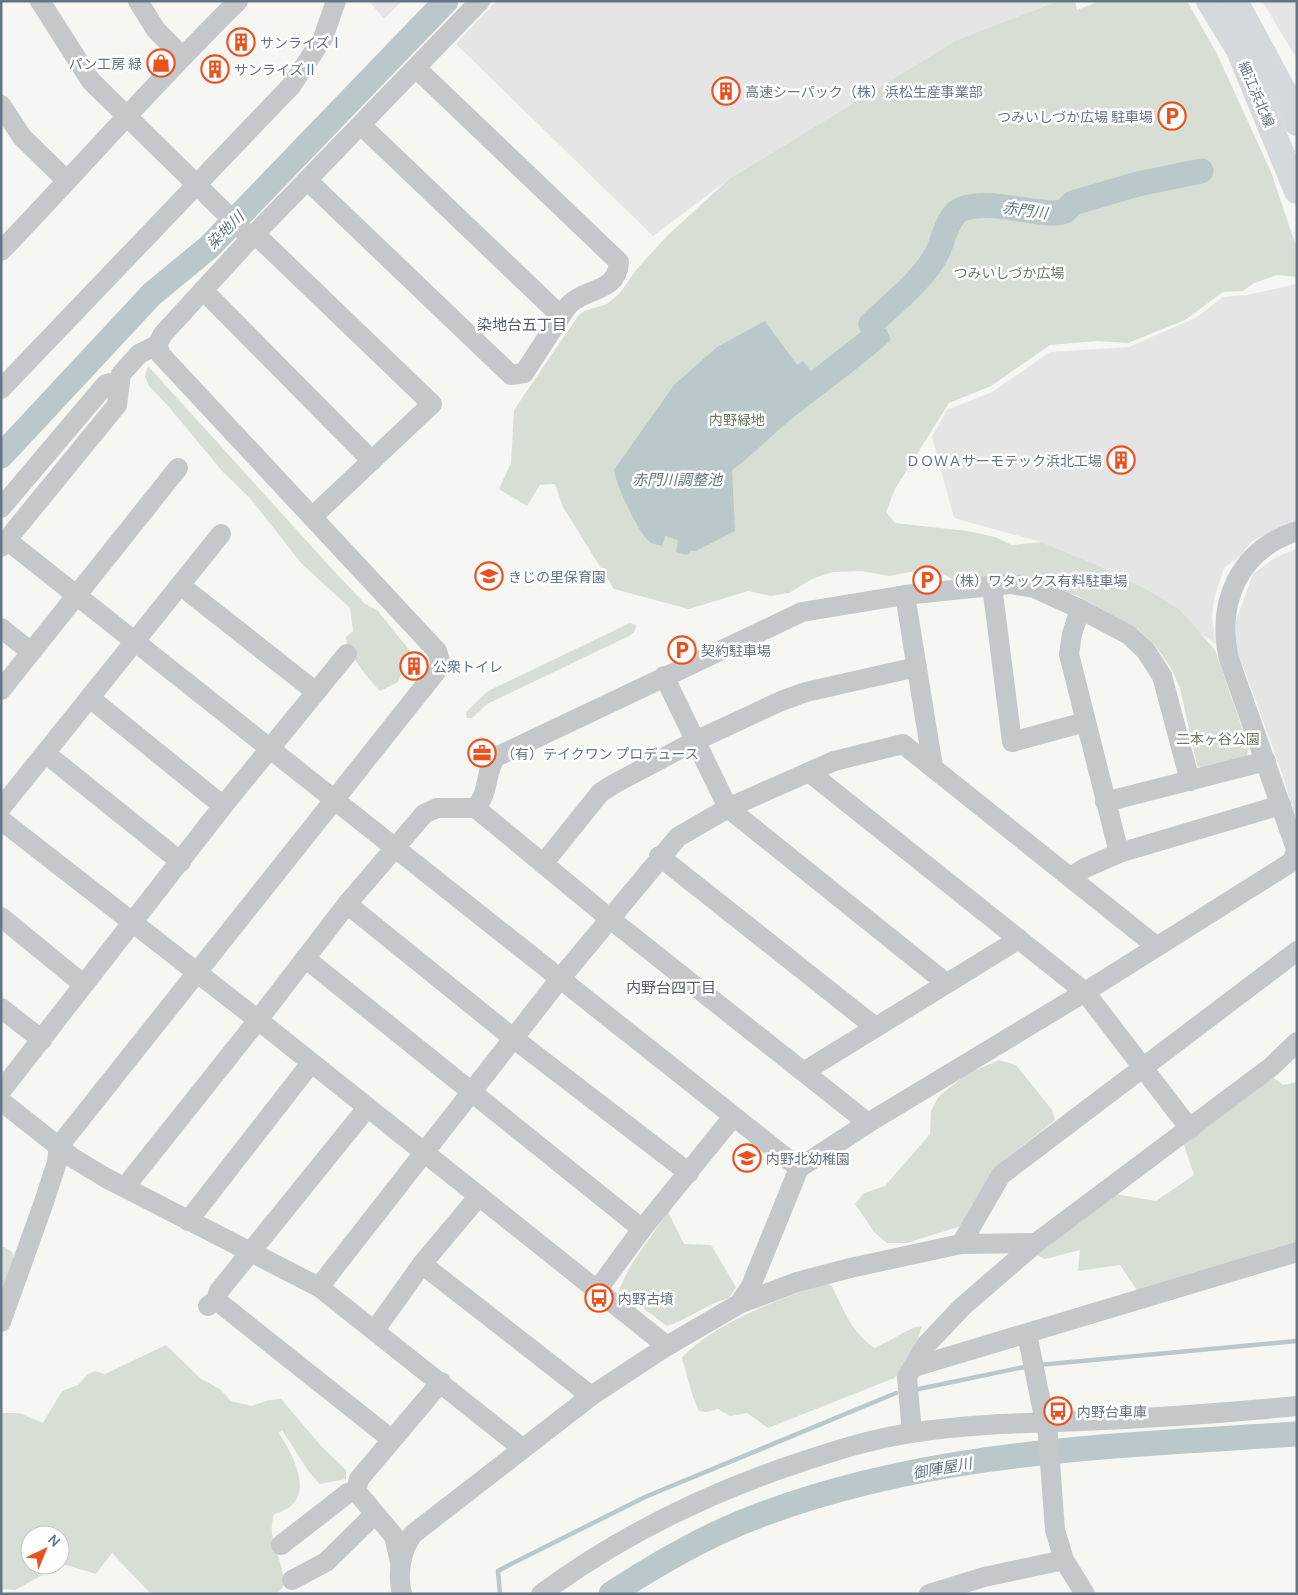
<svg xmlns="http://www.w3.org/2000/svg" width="1298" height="1595" font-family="Manrope,'Noto Sans JP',sans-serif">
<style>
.built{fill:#e4e5e4}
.green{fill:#d7ded4;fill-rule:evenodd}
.water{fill:#bac7cb}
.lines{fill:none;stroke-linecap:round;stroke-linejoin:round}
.stream{stroke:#bac7cb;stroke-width:4.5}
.river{stroke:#bac7cb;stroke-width:25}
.minor{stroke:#c4c8cb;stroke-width:20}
.major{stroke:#d4d9dd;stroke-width:26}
.labels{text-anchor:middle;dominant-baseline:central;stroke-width:5;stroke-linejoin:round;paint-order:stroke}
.poi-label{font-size:14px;fill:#647685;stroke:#fff;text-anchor:start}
.street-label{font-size:14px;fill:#647685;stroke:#fff}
.park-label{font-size:14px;fill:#687c63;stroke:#fff}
.water-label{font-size:15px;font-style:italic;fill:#5f7882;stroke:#fff}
.neighbourhood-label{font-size:15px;fill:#525f6a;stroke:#fff}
</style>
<rect width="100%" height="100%" fill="#f6f6f3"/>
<g class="built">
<polygon points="369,1 402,1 384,19"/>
<polygon points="496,1 1058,1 957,40 729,179 653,236 456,44"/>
<polygon points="1262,1 1297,1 1297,60 1292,51"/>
<polygon points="1297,284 1297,520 1252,541 1241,555 1224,568 1214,599 1212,618 1216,644 1194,629 1179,609 1148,590 1104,568 1041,542 954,518 932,437 947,410 992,392 1050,352 1129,347 1197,317 1223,297 1247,295"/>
<polygon points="1297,549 1297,824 1282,773 1245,671 1235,649 1236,621 1253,574 1276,557"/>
</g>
<g class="green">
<polygon points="1058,1 1075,1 1077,10 1100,1 1187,1 1217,54 1271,172 1297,249 1297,277 1277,275 1254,283 1243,291 1223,292 1185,320 1128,343 1097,341 1050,345 991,386 949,403 895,489 886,512 895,523 967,531 995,537 1012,545 1041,542 1104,568 1148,590 1179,609 1215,650 1249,748 1246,759 1200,768 1197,765 1180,688 1171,668 1157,648 1138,629 1078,596 1057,589 954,580 931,568 889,576 862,571 833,572 812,579 789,593 771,596 748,591 689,609 614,589 563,507 555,484 540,485 527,506 499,489 511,463 514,410 578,316 584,311 607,304 620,293 636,270 667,236 729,179 957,40"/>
<path d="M148 366 333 570 365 604 377 610 410 651 398 682 380 691C370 681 345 651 346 637L353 631 350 608 301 563 250 498 223 472 169 407 149 386 145 376Z"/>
<polygon points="630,623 636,625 635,631 629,636 487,704 472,718 467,718 466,712 488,691"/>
<polygon points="999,1060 1016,1065 1052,1110 1055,1120 998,1165 971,1206 961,1226 907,1243 887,1243 875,1233 855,1204 864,1193 885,1186 930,1134 931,1111 939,1096 967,1074"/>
<polygon points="1269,1074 1283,1085 1297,1082 1297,1247 1137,1290 1120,1265 1078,1271 1080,1250 1045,1259 1033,1253 1115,1194 1156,1201 1194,1175 1183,1142"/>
<path d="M668 1212 684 1244 711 1245 736 1287 729 1298C706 1304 689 1319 667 1326L619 1290C631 1260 651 1238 668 1212Z"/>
<polygon points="4,1247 12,1252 14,1261 1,1303 1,1248"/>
<path d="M822 1284 831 1285C845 1311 849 1329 874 1348 888 1343 911 1326 922 1326L908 1367 894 1378 768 1428 747 1413 730 1416 718 1409 706 1412 699 1411 693 1397 682 1358C711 1325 781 1298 822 1284Z"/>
<path d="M166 1345 200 1378 221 1390 231 1401 252 1406 269 1400 281 1399 322 1447 346 1470V1479L320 1484 309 1472 282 1430 279 1433C295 1458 319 1503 274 1514 265 1543 286 1559 283 1587L277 1594H151L112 1553 96 1574 63 1564 15 1590 1 1589V1413H19L43 1423 62 1391 78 1385 88 1374 95 1371 105 1374ZM30 1535H60V1565H30Z"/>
</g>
<path class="water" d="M765 321 797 365 803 361 811 371 871 324 886 329 891 340C860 368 826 391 794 417 772 434 755 454 732 470L735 531 696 551H690L687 555 676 552 678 540 665 536 662 546C660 545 654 544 651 543 639 535 616 485 614 470L674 385 717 347Z"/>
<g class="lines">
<g class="stream">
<polyline points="1039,1365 1297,1341"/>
<polyline points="914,1390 1029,1366"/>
<polyline points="500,1594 498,1571 513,1563 645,1497 896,1393"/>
</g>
<g class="river">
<path d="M871 324C894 302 921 282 936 255 944 241 947 215 962 209 994 197 1046 220 1065 211 1068 209 1070 205 1073 203L1138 184 1201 171"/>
<polyline points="1,456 152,294 209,247 446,1"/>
<path d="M611 1594C652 1567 695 1542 740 1523 916 1451 1110 1446 1297 1434"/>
</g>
<g class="minor">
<polyline points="40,1 91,81 251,238"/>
<polyline points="138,1 156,30 182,56"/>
<path d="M416 68 619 262C617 293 588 287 571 303 567 306 564 312 561 316"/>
<polyline points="1,105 22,137 67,181"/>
<polyline points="308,181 511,375 524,373 561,316 362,126"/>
<polyline points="255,234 432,404 312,517"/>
<path d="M1 251C81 168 156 81 238 1"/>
<polyline points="203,290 372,461"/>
<polyline points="1,389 291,86 323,38 336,1"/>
<polyline points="1,508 106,384 120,381"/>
<polyline points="8,541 799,1168"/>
<polyline points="1,547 117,405 121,374 139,354 157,345"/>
<polyline points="180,585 316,692"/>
<polyline points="992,586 1012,742 1085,722"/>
<polyline points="905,595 933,767"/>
<polyline points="1080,609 1072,634 1069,654 1119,853"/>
<polyline points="1,628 31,652"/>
<polyline points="664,676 728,808 946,983"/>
<polyline points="1,690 178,468"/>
<polyline points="90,698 223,806"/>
<polyline points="45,753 181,862"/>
<polyline points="809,772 1085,992 1190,1129"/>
<polyline points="1105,802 1266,761"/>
<polyline points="1,808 221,534"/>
<path d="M474 808C490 796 484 772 496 757L802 612 905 595 1010 584 1034 588 1080 609 1129 635 1146 651 1162 676 1190 781"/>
<path d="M1 820 258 1020 667 1346 591 1396 413 1534C401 1550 397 1574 402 1594"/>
<polyline points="659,856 875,1027"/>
<polyline points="543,864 600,793 614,784 695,741 781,701 806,692 917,667"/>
<polyline points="1071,877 1085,868 1119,853 1281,805"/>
<polyline points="347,904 513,1038 689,1173"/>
<polyline points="1,917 83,984"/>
<polyline points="305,958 642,1229"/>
<polyline points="1,1008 42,1040"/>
<polyline points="805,1071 1019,939"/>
<polyline points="1,1091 223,806 347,654"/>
<polyline points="1,1101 73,1158 106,1178 319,1287 522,1448"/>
<polyline points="125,1187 258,1020 347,904 424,814 437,808 474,808 478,810 609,918 868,1123"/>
<polyline points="188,1221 311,1063"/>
<polyline points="961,1244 1001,1175 1297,951"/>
<polyline points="422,1264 591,1396"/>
<polyline points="319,1287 559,980 678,837 728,808 834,761 903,744 1156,946"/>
<polyline points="598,1289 642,1229 733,1117"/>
<polyline points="216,1300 391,1439"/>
<path d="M739 1304 751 1286 799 1168 868 1123 1085 992 1293 861 1296 849 1229 659C1216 602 1239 550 1297 531"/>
<polyline points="208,1306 216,1300 219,1291 367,1108"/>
<polyline points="1,1322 44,1202 57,1162 59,1146 439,668 440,662 437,651 161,355 157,345 163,334 251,238 480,1"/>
<polyline points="375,1330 422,1264 479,1196"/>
<polyline points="1027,1334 1045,1422"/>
<polyline points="667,1346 739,1304 797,1282 850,1268 961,1244 1036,1243"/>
<polyline points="914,1367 1297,1252"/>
<polyline points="1047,1422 1055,1530 1064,1560 1085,1594"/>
<polyline points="912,1433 907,1377 926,1345 962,1307 1036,1243 1271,1067 1297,1042"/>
<polyline points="281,1545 348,1493 356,1491"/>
<polyline points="400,1562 394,1536 356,1491 359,1479 441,1382"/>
<polyline points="292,1580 326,1562 375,1514"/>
<path d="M541 1594C618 1537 701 1496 792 1465 831 1452 870 1439 911 1433 967 1424 1026 1423 1082 1421 1154 1418 1225 1413 1297 1406"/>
<polyline points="929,1594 984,1577 1064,1560"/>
</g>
<g class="major">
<polyline points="1209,1 1239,50 1297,191"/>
<polyline points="1235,1 1284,92 1297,123"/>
</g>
</g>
<defs>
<g id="building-ring" transform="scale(1.4375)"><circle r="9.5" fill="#fff" stroke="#eb511e" stroke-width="1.5"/><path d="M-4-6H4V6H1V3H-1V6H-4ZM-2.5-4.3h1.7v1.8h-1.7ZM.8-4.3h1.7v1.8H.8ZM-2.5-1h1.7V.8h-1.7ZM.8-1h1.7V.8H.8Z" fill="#eb511e"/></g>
<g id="shop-ring" transform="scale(1.4375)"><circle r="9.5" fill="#fff" stroke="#eb511e" stroke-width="1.5"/><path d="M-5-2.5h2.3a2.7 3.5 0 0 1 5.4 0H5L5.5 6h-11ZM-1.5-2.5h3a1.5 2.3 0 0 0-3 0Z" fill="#eb511e"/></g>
<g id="parking-ring" transform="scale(1.4375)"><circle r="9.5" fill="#fff" stroke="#eb511e" stroke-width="1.5"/><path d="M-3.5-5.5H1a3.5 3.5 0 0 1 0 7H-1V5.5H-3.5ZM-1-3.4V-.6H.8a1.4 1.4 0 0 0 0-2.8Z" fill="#eb511e"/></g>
<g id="school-ring" transform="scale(1.4375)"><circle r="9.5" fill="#fff" stroke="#eb511e" stroke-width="1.5"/><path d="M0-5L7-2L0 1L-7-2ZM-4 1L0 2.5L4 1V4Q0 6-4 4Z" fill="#eb511e"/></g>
<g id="office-ring" transform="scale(1.4375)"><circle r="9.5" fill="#fff" stroke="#eb511e" stroke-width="1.5"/><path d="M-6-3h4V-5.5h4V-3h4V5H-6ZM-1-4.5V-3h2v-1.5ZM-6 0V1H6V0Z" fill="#eb511e"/></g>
<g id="bus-ring" transform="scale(1.4375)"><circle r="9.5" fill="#fff" stroke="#eb511e" stroke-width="1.5"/><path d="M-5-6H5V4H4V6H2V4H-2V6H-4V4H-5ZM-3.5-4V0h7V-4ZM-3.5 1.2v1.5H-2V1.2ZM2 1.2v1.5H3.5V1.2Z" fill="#eb511e"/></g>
</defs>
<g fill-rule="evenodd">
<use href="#building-ring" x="241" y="42"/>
<use href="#shop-ring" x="161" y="63"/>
<use href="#building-ring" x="215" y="69"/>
<use href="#building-ring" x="726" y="91"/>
<use href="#parking-ring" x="1172" y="116"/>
<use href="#building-ring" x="1121" y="460"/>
<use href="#school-ring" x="489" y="576"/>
<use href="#parking-ring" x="927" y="580"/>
<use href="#parking-ring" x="682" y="650"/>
<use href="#building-ring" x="414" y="666"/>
<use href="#office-ring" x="482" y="753"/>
<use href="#school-ring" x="747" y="1158"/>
<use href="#bus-ring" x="599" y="1298"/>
<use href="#bus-ring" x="1058" y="1411"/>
</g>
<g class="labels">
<g class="poi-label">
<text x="260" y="42">サンライズⅠ</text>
<text x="142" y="63" text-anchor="end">パン工房 緑</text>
<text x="234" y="69">サンライズⅡ</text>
<text x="745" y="91">高速シーパック（株）浜松生産事業部</text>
<text x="1153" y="116" text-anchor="end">つみいしづか広場 駐車場</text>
<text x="1102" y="460" text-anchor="end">ＤＯＷＡサーモテック浜北工場</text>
<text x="508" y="576">きじの里保育園</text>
<text x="946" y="580">（株）ワタックス有料駐車場</text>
<text x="701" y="650">契約駐車場</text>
<text x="433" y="666">公衆トイレ</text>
<text x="501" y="753">（有）テイクワン プロデュース</text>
<text x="766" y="1158">内野北幼稚園</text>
<text x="618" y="1298">内野古墳</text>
<text x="1077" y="1411">内野台車庫</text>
</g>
<g class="street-label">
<text transform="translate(1257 94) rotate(67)">細江浜北線</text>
</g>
<g class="park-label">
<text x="1009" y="272">つみいしづか広場</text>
<text x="737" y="419">内野緑地</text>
<text x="1218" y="738">二本ヶ谷公園</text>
</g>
<g class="water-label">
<text transform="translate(1025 210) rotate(8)">赤門川</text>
<text transform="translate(225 230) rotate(-45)">染地川</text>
<text x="677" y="479">赤門川調整池</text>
<text transform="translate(942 1468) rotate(-10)">御陣屋川</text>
</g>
<g class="neighbourhood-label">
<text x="522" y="324">染地台五丁目</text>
<text x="671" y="987">内野台四丁目</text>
</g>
</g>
<rect width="1298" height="1595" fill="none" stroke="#647685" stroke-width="5"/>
<g transform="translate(45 1550) rotate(44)"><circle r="24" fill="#ffffff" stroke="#c1c8ce"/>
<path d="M0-4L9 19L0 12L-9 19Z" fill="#eb511e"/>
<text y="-8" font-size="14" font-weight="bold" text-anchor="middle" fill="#647685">N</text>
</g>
</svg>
